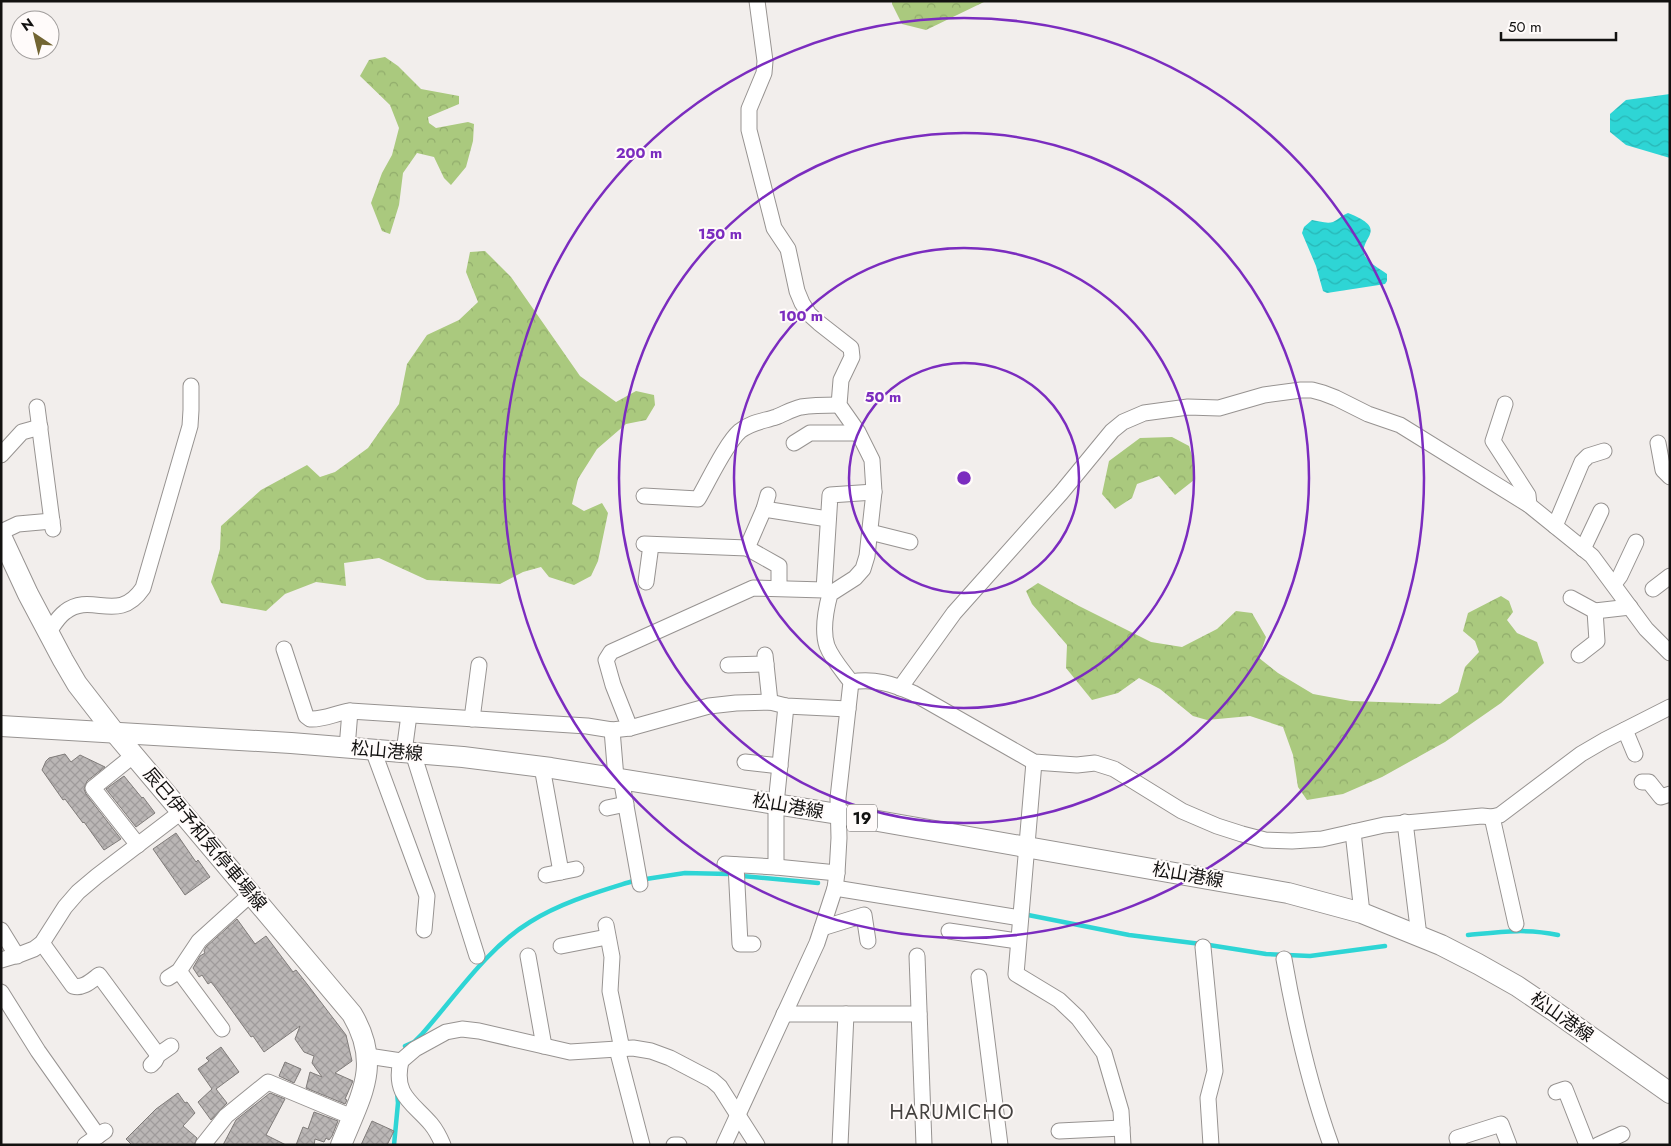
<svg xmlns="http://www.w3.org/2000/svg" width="1671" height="1146" font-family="Jost,'Noto Sans JP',sans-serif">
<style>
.forest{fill:url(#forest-crowns)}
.water{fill:url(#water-waves)}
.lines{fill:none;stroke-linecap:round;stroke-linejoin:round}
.stream{stroke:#2ed5d5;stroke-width:4.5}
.building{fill:url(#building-cross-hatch);stroke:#7f7b79}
.minor-casing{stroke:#979391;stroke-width:17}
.major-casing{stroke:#979391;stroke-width:22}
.minor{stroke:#fff;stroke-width:15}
.major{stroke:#fff;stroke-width:20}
.ring{fill:none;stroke:#7b2cbf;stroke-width:2.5}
.labels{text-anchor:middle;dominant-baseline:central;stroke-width:4;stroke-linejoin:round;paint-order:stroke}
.shield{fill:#fffbfa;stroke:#595756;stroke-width:1}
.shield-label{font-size:16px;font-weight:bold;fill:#121110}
.street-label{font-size:18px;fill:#121110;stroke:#fffbfa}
.quarter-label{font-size:20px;letter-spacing:1px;fill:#44413f;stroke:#fffbfa}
.centre{fill:#7b2cbf;stroke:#fffbfa;stroke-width:2.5}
.ring-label{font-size:15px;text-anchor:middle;font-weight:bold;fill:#7b2cbf;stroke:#fffbfa;stroke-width:4;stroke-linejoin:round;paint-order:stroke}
</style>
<defs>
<pattern id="forest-crowns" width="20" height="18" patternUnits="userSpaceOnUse" patternTransform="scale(1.25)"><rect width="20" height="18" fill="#aac97e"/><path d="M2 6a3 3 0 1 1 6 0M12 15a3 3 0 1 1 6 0" fill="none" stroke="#91ac6c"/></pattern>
<pattern id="water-waves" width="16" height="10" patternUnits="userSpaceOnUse" patternTransform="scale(1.25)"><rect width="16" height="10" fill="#2ed5d5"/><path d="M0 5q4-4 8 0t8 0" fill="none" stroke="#28b6b6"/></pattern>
<pattern id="building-cross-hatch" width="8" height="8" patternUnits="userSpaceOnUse" patternTransform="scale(1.25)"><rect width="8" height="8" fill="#bab6b5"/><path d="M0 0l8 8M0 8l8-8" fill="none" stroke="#9f9b9b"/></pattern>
</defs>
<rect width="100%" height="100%" fill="#f2eeec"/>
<g class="forest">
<polygon points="892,1 986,1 926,30 902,24 892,4"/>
<polygon points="385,57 398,66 421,89 459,96 459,104 428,117 429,123 436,128 468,122 474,124 473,141 466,167 451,185 444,178 434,157 417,153 403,173 399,205 390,234 382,231 371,203 382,173 392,155 399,128 390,105 360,76 369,60"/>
<polygon points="485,251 511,277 580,376 616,402 636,391 654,395 655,405 646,420 626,424 597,449 578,479 572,504 584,511 602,503 608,513 598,561 591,576 574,585 549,577 541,567 523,572 500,584 427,580 379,558 344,563 346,586 316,582 285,594 266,611 221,603 211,582 220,549 221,526 261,490 307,465 320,477 335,472 368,448 399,404 407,364 427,335 459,320 478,302 466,272 470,252"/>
<polygon points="1172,437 1189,446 1194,462 1194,480 1175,495 1159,476 1137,484 1132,498 1115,509 1102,494 1109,461 1140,438"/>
<polygon points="1038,583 1079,606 1151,642 1182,647 1217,629 1236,611 1252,613 1266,637 1259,658 1278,673 1313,694 1351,701 1440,704 1458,692 1465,667 1479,652 1475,641 1463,631 1468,613 1501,596 1509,601 1513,612 1507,620 1517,633 1537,642 1544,663 1501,703 1445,742 1382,777 1343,794 1307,800 1298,787 1293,755 1283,727 1250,716 1207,720 1193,716 1160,689 1139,678 1118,693 1092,700 1066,668 1067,645 1032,604 1026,591"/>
</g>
<g class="water">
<polygon points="1670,94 1670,158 1626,145 1610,132 1610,114 1626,100"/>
<path d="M1348 213C1392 230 1357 238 1365 256 1369 263 1380 269 1387 274V281L1385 284 1379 285 1327 293 1323 291 1316 266 1302 233 1304 227 1312 220C1318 221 1327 224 1333 222 1338 220 1342 215 1348 213Z"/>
</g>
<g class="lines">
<g class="stream">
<polyline points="742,876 818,883"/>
<polyline points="646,879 685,873 729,874"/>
<polyline points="1023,914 1129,935 1209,945 1266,954 1310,956 1385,946"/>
<path d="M1468 935C1499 932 1526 928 1558 935"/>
<path d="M405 1046 414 1042 422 1034C455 997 487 948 530 922 562 902 598 892 633 881"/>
<polyline points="394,1145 398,1103 397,1092"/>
</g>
</g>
<g class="building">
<polygon points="65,754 71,762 80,755 105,767 87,781 84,789 86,794 121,839 104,850 84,822 83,823 65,799 63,800 42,770 46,761 49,758"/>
<polygon points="124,776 142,798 143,797 155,813 136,827 106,789"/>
<polygon points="176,833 196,862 198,860 210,877 185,895 153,849"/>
<polygon points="237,919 255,944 266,936 293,972 296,970 307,984 346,1035 352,1061 335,1073 353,1081 345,1099 347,1100 345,1104 306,1088 310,1072 322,1077 312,1063 314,1056 304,1052 295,1039 300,1026 264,1052 253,1036 251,1037 215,987 211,982 208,984 202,975 199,977 193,968 200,956 205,953 204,951 206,947"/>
<polygon points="221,1047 239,1072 216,1089 227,1103 211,1120 198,1102 212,1089 198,1069 209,1061 206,1058"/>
<polygon points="285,1062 301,1069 294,1083 279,1076"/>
<polygon points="178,1093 185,1103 187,1102 195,1113 183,1126 197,1138 194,1145 132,1145 126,1139 156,1109"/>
<polygon points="270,1093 285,1099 266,1135 286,1145 223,1145 236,1120"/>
<polygon points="314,1112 338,1121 332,1136 329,1140 326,1138 324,1142 315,1139 314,1145 296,1145 303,1127 308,1129"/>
<polygon points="372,1121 394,1131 387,1145 361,1145"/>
</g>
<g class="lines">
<g class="minor-casing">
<g id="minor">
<polyline points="1505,404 1493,441 1528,495 1529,505"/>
<polyline points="37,407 53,529"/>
<polyline points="794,443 810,433 858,433"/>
<polyline points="1658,443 1663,470 1670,477"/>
<polyline points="1,455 22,432 40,427"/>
<path d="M644 496 698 499C708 482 726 443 740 431 751 422 764 421 776 417 784 414 792 409 801 407 813 405 826 405 839 405"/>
<polyline points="764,509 828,519"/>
<polyline points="1555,526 1582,462 1588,456 1604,451"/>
<polyline points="1,532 18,524 52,521"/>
<polyline points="870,532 910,542"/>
<polyline points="644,544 747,548 779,566 779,588"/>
<polyline points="747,548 764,509 768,495"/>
<polyline points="1583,549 1601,511"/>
<polyline points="646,582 651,545"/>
<polyline points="1614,584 1620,576 1636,542"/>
<polyline points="1653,589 1670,576"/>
<polyline points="824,590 830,495 874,492"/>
<polyline points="1571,598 1595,611"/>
<path d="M48 633C53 626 58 617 65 612 92 591 118 625 143 588L190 426 191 410V386"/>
<path d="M284 649 306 716 310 719C323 720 336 713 350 711L587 726 612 730 630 728 709 706 736 703 770 702 786 706 848 709"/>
<polyline points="765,655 770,702"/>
<polyline points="1579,655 1597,641 1595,611 1630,607"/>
<polyline points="728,665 766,664"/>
<path d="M851 682C874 678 893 684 913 693L1034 762 1077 765 1095 763 1114 769 1182 811 1217 826 1242 834 1265 840 1292 841 1322 839 1384 825 1482 816 1492 817 1500 815 1581 754 1605 740 1670 707"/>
<polyline points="900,688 954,613 1061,493 1112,431 1123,422 1144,413 1188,407 1219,408 1264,395 1301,390 1312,390 1323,393 1336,398 1368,414 1400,425 1529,505 1592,556 1646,629 1670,653"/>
<polyline points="472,719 479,665"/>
<polyline points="630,728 613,685 606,660 611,652 753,588 824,590 830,594"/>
<polyline points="612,730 616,778"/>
<polyline points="1625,730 1635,754"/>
<polyline points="347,748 350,711"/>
<polyline points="373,750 427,896 424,930"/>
<polyline points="404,752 409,715"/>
<polyline points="413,753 477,956"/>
<polyline points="134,755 93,788 138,845"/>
<polyline points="745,762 780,766"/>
<polyline points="1034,762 1016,974 1059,1000 1078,1018 1104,1053 1121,1111 1123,1145"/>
<polyline points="542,767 561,872"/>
<polyline points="621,778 640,884"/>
<polyline points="1642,782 1649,782 1661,797 1670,794"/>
<polyline points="607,808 626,804"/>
<polyline points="1492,817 1516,924"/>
<polyline points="1405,822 1419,936"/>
<polyline points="1353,832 1362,913"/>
<polyline points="725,864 776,867 837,873"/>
<polyline points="736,865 740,944 753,944"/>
<polyline points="776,867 776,804 786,706"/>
<polyline points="546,875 576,869"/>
<polyline points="835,888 1020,918"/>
<polyline points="606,925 612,957 610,991 622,1049"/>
<polyline points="822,928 864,915 868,941"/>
<polyline points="1,930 17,956"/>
<polyline points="949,931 1018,941"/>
<path d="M42 943 73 986C83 989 91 981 99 975L158 1055"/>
<polyline points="561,946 607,937"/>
<polyline points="1203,947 1215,1071 1208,1098 1211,1145"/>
<polyline points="528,956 544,1046"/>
<polyline points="917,956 924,1145"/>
<path d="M1284 959C1295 1022 1309 1084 1331 1145"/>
<polyline points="1,960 21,954 34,949 42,943 65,907 78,892 97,876 181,812"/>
<polyline points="179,971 222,1029"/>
<polyline points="979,977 1000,1145"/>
<polyline points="168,978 179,971 199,941 251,894"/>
<polyline points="1,992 38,1051 98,1136"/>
<polyline points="784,1014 919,1014"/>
<polyline points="617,1049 642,1145"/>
<polyline points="368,1056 401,1061 415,1049 446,1032 462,1029 479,1031 570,1052 633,1048 651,1051 670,1058 712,1080 720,1087 757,1145"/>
<path d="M401 1061C393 1095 412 1102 431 1124 436 1130 440 1138 443 1145"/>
<polyline points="151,1065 155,1061 158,1055 171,1046"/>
<polyline points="1556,1092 1565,1089 1587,1145"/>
<polyline points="1059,1131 1122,1128"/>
<polyline points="85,1145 105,1131"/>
<polyline points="203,1145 226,1116 268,1082 352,1117"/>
<polyline points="674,1145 679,1145"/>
<path d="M724 1145 817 943 835 888 837 873 839 838 838 798 851 682C843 671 832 659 827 646 822 631 826 609 830 594L855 578 863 569 867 556 874 492 872 460 858 432 839 405 841 380 852 357 851 348 819 323 809 314 802 303 797 291 788 249 774 228 771 216 749 130V109L764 73 765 61 757 1"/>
<polyline points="840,1145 846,1014"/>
<polyline points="1459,1145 1457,1138 1501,1124 1509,1145"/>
<polyline points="1598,1145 1622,1134"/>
</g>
</g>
<g class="major-casing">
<g id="major">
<path d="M1 536 28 594 63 660 77 684 115 733 352 1014C382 1065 361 1095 341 1145"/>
<polyline points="1,726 291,743 463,757 551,768 838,814 1288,893 1362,913 1441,945 1478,964 1517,986 1554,1011 1670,1093"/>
</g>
</g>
<use href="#minor" class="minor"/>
<use href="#major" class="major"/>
</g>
<g class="ring">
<circle cx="964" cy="478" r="115"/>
<circle cx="964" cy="478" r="230"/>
<circle cx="964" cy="478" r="345"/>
<circle cx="964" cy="478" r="460"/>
</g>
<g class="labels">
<rect class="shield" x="847" y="804.5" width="30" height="27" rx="4"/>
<g class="shield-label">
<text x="862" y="818">19</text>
</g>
<g class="street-label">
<text transform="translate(387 751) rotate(5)">松山港線</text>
<text transform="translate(788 806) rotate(10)">松山港線</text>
<text transform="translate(205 839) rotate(50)">辰巳伊予和気停車場線</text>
<text transform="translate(1188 875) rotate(10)">松山港線</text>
<text transform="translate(1562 1017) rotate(35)">松山港線</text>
</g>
<g class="quarter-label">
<text x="952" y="1112">HARUMICHO</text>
</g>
</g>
<circle cx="964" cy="478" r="8" class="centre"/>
<g class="ring-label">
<text x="639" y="158">200 m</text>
<text x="720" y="239">150 m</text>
<text x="801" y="321">100 m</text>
<text x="883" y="402">50 m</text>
</g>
<rect width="1671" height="1146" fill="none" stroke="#121110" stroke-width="5"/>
<g transform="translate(35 35) rotate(325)"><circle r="24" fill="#fffbfa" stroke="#a09d9c"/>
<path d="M0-4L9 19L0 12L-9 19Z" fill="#726532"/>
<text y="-8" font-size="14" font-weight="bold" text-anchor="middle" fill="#121110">N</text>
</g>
<path d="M1501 32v8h115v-8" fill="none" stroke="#121110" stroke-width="2.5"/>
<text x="1508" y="32" font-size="15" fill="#121110" stroke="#fffbfa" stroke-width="4" paint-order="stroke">50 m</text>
</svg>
